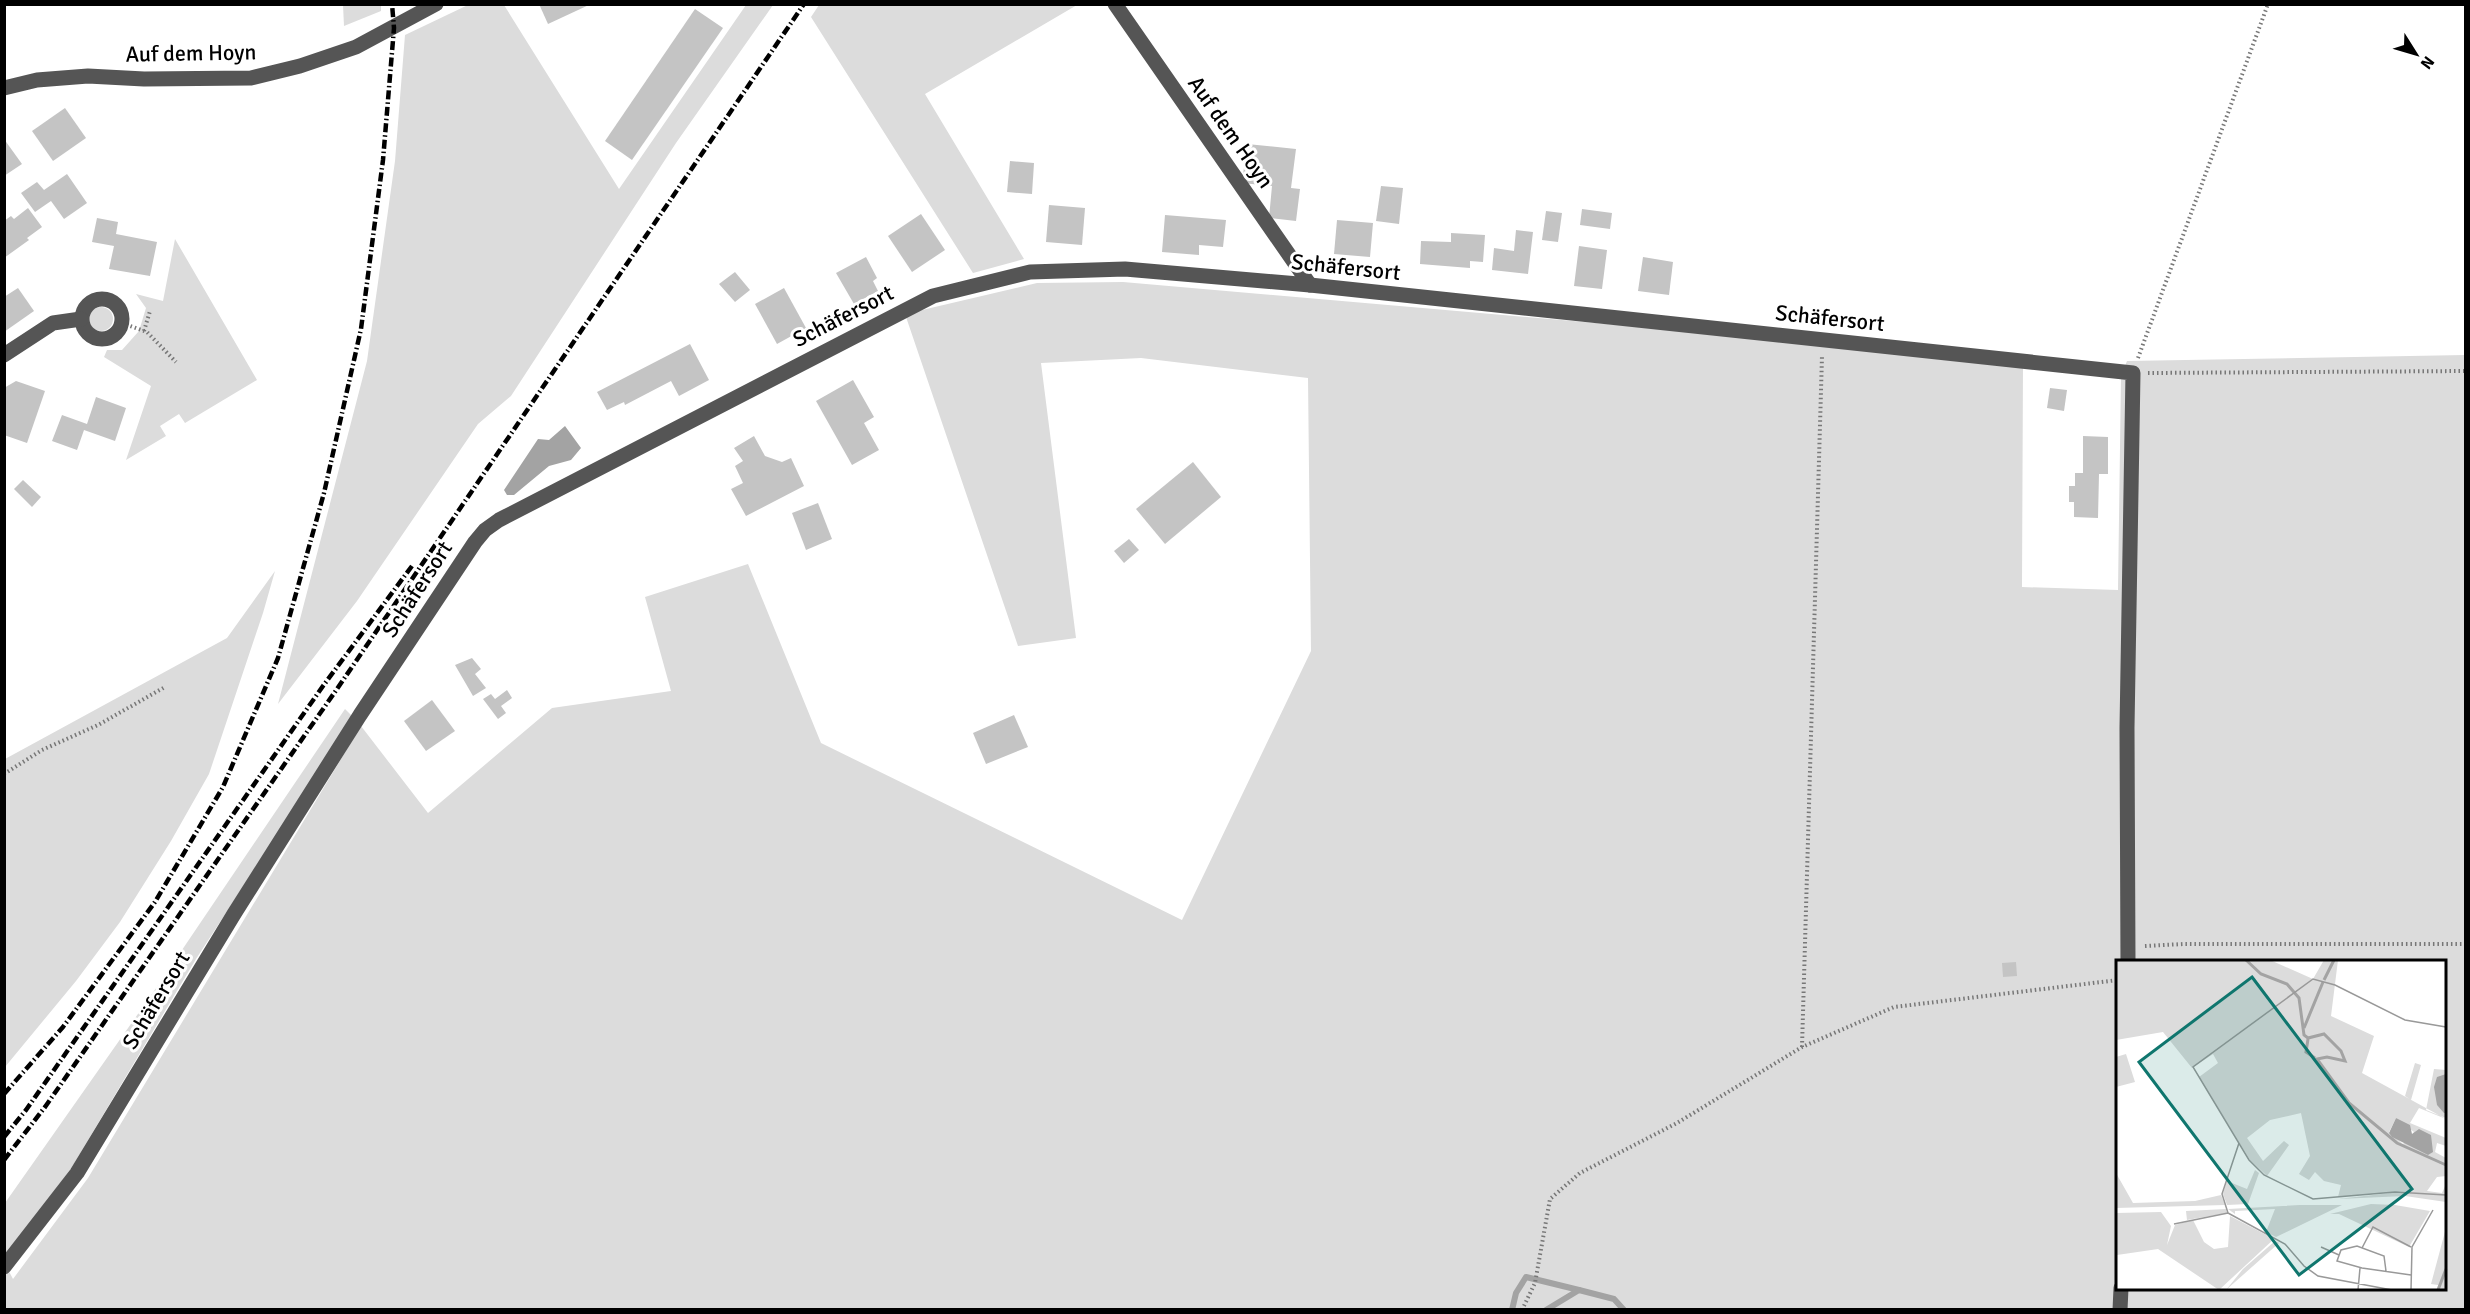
<svg xmlns="http://www.w3.org/2000/svg" width="2470" height="1314" font-family="Signika,sans-serif">
<style>
.green{fill:#dcdcdc;fill-rule:evenodd}
.water{fill:#a3a3a3}
.lines{fill:none;stroke-linecap:round;stroke-linejoin:round}
.stream{stroke:#a3a3a3;stroke-width:6}
.building{fill:#c4c4c4}
.path{stroke:#777;stroke-width:4;stroke-dasharray:1.5 3;stroke-linecap:butt}
.minor{stroke:#555;stroke-width:15}
.rail{stroke:#000;stroke-width:4.5;stroke-dasharray:9 3 1.5 3;stroke-linecap:butt}
.labels{text-anchor:middle;dominant-baseline:central;stroke-width:6;stroke-linejoin:round;paint-order:stroke}
.street-label{font-size:22px;fill:#000;stroke:#fff}
.inset-river{fill:none;stroke:#a3a3a3;stroke-width:3}
.inset-road{fill:none;stroke:#999;stroke-width:1.5}
.view{fill:#0f766e;fill-opacity:0.15;stroke:#0f766e;stroke-width:3}
.inset-edge{fill:none;stroke:#000;stroke-width:3}
</style>
<rect width="100%" height="100%" fill="#fff"/>
<g class="green">
<polygon points="470,4 504,5 619,189 746,5 773,5 676,143 511,396 478,424 357,601 278,704 367,361 395,161 405,35"/>
<polygon points="343,5 381,5 381,11 344,26"/>
<polygon points="819,5 1077,5 925,94 1024,259 973,273 811,17"/>
<polygon points="175,239 257,380 185,423 179,414 160,426 166,436 126,460 151,386 104,357 107,350 122,350 139,331 146,308 136,294 163,301"/>
<path d="M1123 282 1816 342 2023 364 2022 587 2118 590 2121 376 2127 361 2465 355V1309L5 1310 4 1262 13 1279 88 1178 361 726 428 813 552 708 671 691 645 597 748 564 821 743 1182 920 1311 651 1308 378 1141 358 1041 363 1076 638 1018 646 905 314 1037 283ZM2118 962H2444V1288H2118Z"/>
<circle cx="101" cy="319" r="12"/>
<polygon points="275,571 263,613 209,774 171,841 120,922 76,981 5,1067 5,759 227,638"/>
<polygon points="345,709 353,717 196,959 72,1167 5,1258 5,1203 159,984"/>
</g>
<polygon class="water" points="565,426 581,448 571,460 549,466 514,495 507,495 504,490 538,439 549,440"/>
<g class="lines">
<g class="stream">
<polyline points="1512,1310 1516,1293 1526,1277 1579,1290"/>
<polyline points="1546,1310 1579,1290 1614,1299 1624,1310"/>
</g>
</g>
<g class="building">
<polygon points="539,4 591,4 548,24"/>
<polygon points="695,9 723,28 632,160 605,141"/>
<polygon points="65,108 86,138 53,161 32,131"/>
<polygon points="4,139 22,164 4,176"/>
<polygon points="1247,144 1296,149 1291,188 1300,189 1296,221 1269,218 1272,186 1242,183"/>
<polygon points="1010,161 1034,163 1032,194 1007,192"/>
<polygon points="67,174 87,203 64,219 51,201 35,212 21,193 37,182 44,190"/>
<polygon points="1381,186 1403,188 1399,224 1376,221"/>
<polygon points="1049,205 1085,208 1082,245 1046,242"/>
<polygon points="28,208 42,227 27,238 29,240 4,258 4,221 11,216 14,219"/>
<polygon points="1582,209 1612,213 1610,229 1580,225"/>
<polygon points="1546,211 1562,213 1558,242 1542,240"/>
<polygon points="921,214 945,250 912,272 888,236"/>
<polygon points="1165,215 1226,220 1223,247 1199,245 1199,255 1162,252"/>
<polygon points="97,218 118,222 116,234 157,242 150,276 109,269 114,246 92,242"/>
<polygon points="1337,220 1373,223 1370,257 1334,254"/>
<polygon points="1516,230 1533,232 1528,274 1492,270 1494,248 1514,251"/>
<polygon points="1451,233 1485,235 1483,262 1470,261 1470,268 1420,264 1421,241 1451,242"/>
<polygon points="1579,246 1607,250 1602,289 1574,286"/>
<polygon points="866,257 877,278 873,281 878,291 854,304 836,273"/>
<polygon points="1643,257 1673,262 1669,295 1638,291"/>
<polygon points="735,272 750,290 735,302 719,284"/>
<polygon points="18,288 34,311 4,332 4,297"/>
<polygon points="784,288 806,328 777,344 755,304"/>
<polygon points="690,344 709,380 679,396 671,381 625,405 624,402 607,410 597,392"/>
<polygon points="853,380 874,417 864,423 879,450 852,465 816,401"/>
<polygon points="16,381 45,391 27,443 4,435 4,388"/>
<polygon points="2050,388 2067,390 2064,411 2047,408"/>
<polygon points="96,397 126,408 115,441 84,430 77,450 52,441 62,415 87,424"/>
<polygon points="754,436 765,456 782,462 791,458 804,486 746,516 731,489 743,483 735,466 743,461 734,448"/>
<polygon points="2083,436 2108,437 2108,474 2099,474 2098,518 2074,517 2074,502 2069,502 2069,486 2075,486 2075,473 2083,473"/>
<polygon points="1193,462 1221,497 1165,544 1136,509"/>
<polygon points="23,480 41,497 32,507 14,489"/>
<polygon points="818,503 832,539 806,550 792,513"/>
<polygon points="1129,539 1139,550 1124,563 1114,551"/>
<polygon points="472,658 481,669 475,674 486,688 473,696 455,665"/>
<polygon points="507,690 512,698 501,706 506,713 498,719 483,699 491,694 495,699"/>
<polygon points="432,700 455,731 426,751 404,721"/>
<polygon points="1014,715 1028,747 986,764 973,733"/>
<polygon points="2016,962 2017,976 2003,977 2002,963"/>
</g>
<g class="lines">
<g class="path">
<polyline points="122,323 147,332 176,362"/>
<polyline points="144,331 150,311"/>
<polyline points="2138,358 2268,4"/>
<polyline points="2148,373 2466,371"/>
<polyline points="4,774 42,750 98,725 165,687"/>
<polyline points="2145,946 2184,944 2466,944"/>
<polyline points="1802,1047 1822,356"/>
<polyline points="1522,1310 1535,1283 1550,1199 1580,1173 1677,1123 1802,1047 1894,1007 2118,980"/>
</g>
<g class="minor">
<polyline points="1115,4 1310,285"/>
<polyline points="4,88 37,80 88,76 144,79 251,78 300,66 356,47 436,4"/>
<circle cx="102" cy="319" r="20"/>
<polyline points="4,355 53,323 81,319"/>
<polyline points="4,1267 77,1173 234,914 360,715 475,542 485,530 499,520 933,296 1030,272 1125,269 1310,285 2133,373 2127,728 2128,962"/>
<polyline points="2120,1310 2121,1288"/>
</g>
<g class="rail">
<polyline points="4,1094 63,1027 155,902 223,787 278,658 324,493 361,329 383,160 394,28 392,4"/>
<polyline points="4,1137 26,1110 323,686 412,566"/>
<polyline points="4,1160 45,1107 337,689 804,4"/>
</g>
</g>
<g class="labels">
<g class="street-label">
<text transform="translate(191 53) rotate(-1)">Auf dem Hoyn</text>
<text transform="translate(1231 132) rotate(55)">Auf dem Hoyn</text>
<text transform="translate(1346 267) rotate(6)">Schäfersort</text>
<text transform="translate(843 316) rotate(-27)">Schäfersort</text>
<text transform="translate(1830 318) rotate(6)">Schäfersort</text>
<text transform="translate(417 589) rotate(-57)">Schäfersort</text>
<text transform="translate(156 1000) rotate(-59)">Schäfersort</text>
</g>
</g>
<g transform="translate(2116 960)">
<rect width="330" height="330" fill="#fff"/>
<path d="M0 0H154L197 19 208 0H222L215 56 258 76 246 113 330 159 303 148 294 163 330 178V186L321 183 319 192 330 198V216L321 217 311 231 326 233 330 224V242L289 236 222 239 292 231 222 237 225 225 208 221 199 212 193 220 183 214 194 196 185 153 154 160 131 178 147 201 168 181 173 185 151 216 134 200 83 117 102 103 97 94 76 108 47 72 0 80ZM280 158 298 172 287 184 273 172ZM10 94 19 122 0 127V97ZM299 103 305 105 295 140 289 136ZM318 109 330 110V158L310 150ZM139 210 143 213 132 244 111 245 107 234 111 221 131 229ZM0 213 17 243 79 241 105 235 109 245 0 248ZM255 244 279 245 314 251 293 287 223 254H214ZM184 245H226L160 277 150 272 159 249 119 251V254L112 249ZM110 249 111 253 71 260 70 251ZM45 252 55 266 51 285 59 265 77 260 88 282 98 289 112 287 114 256 158 279 103 330 42 289 1 295 0 253ZM330 268V330H321L322 325 315 324ZM159 281 163 283 110 330 127 309Z" fill="#dcdcdc" fill-rule="evenodd"/>
<path d="M330 114V153H328L321 145 318 127 321 117ZM280 158 294 165 296 174 303 169 315 175 317 192 312 195 276 177 273 173Z" fill="#a3a3a3"/>
<path class="inset-river" d="M130 0 145 14 171 24 183 38 188 75 192 78 208 74 225 91 229 101 211 97 201 99 233 143 281 183 330 205M208 20 218 0M188 68 207 22M192 79 190 92 199 98M322 330 330 309"/>
<path class="inset-road" d="M330 67 289 60 219 25 197 19 77 107 133 200 148 215 197 239 279 232 330 235M112 253 169 284 188 306 202 316 276 330M112 253 106 234 123 183M58 264 112 253M205 287 223 295M246 288 257 267 295 287M270 311 268 296 241 286 225 290 221 301 246 308 295 315M242 330 244 308M295 330 296 287 317 250"/>
<path class="view" d="M136 17 296 229 183 315 23 102Z"/>
<rect width="330" height="330" class="inset-edge"/>
</g>
<rect width="2470" height="1314" fill="none" stroke="#000000" stroke-width="12"/>
<g transform="translate(2416 54) rotate(127)" stroke="#ffffff" stroke-width="4.5" paint-order="stroke">
<path d="M0-4.5L10 22L0 15L-10 22Z" fill="#000000"/>
<text y="-9" font-size="16" font-weight="bold" text-anchor="middle" fill="#000000">N</text>
</g>
</svg>
